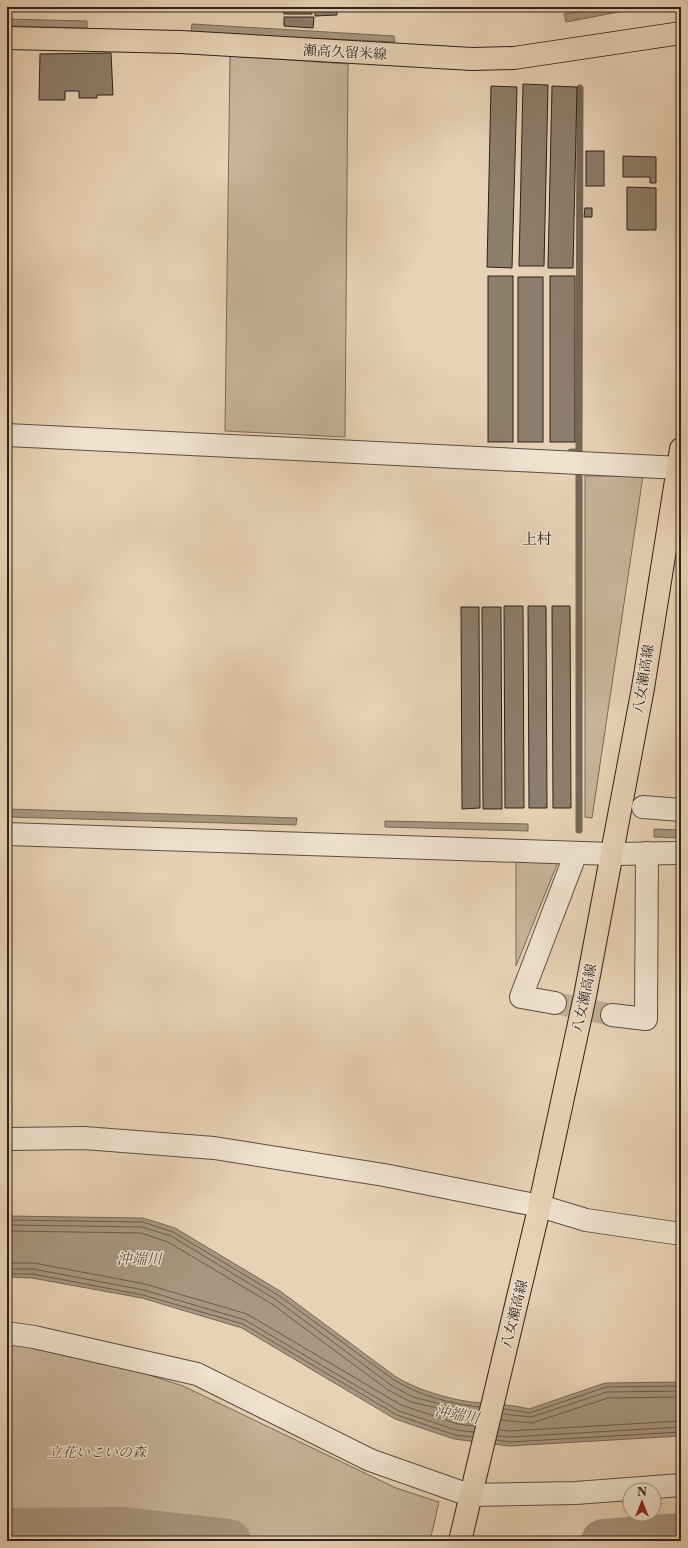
<svg xmlns="http://www.w3.org/2000/svg" width="688" height="1548" font-family="'Libre Caslon Text','Noto Serif JP',serif">
<style>
.green{fill:#c7b49b;stroke:#7a6a5a}
.water{fill:#a79680;stroke:#766757}
.lines{fill:none;stroke-linecap:round;stroke-linejoin:round}
.shore{stroke:#6a5c4d;stroke-width:1}
.stream{stroke:#766757;stroke-width:7}
.river{stroke:#a79680;stroke-width:44}
.building{fill:#8d7d6b;stroke:#2c211a}
.street-tunnel{stroke:#c2af96;stroke-width:22;stroke-dasharray:22 11;stroke-linecap:butt}
.street-casing{stroke:#5b4d41;stroke-width:24}
.primary-casing{stroke:#2c211a;stroke-width:24}
.street{stroke:#efe2cf;stroke-width:22}
.primary{stroke:#e7d2b5;stroke-width:22}
.labels{text-anchor:middle;dominant-baseline:central;stroke-width:3;stroke-linejoin:round;paint-order:stroke}
.street-label{font-size:14px;fill:#2c211a;stroke:#efe2cf}
.park-label{font-size:14px;font-style:italic;fill:#53463a;stroke:#efe2cf}
.neighbourhood-label{font-size:15px;fill:#2c211a;stroke:#efe2cf}
.water-label{font-size:15px;font-style:italic;fill:#574a3e;stroke:#efe2cf}
</style>
<rect width="100%" height="100%" fill="#e7d2b5"/>
<filter id="stains"><feTurbulence type="fractalNoise" baseFrequency=".005" numOctaves="4"/><feColorMatrix values="0 0 0 0 .2 0 0 0 0 .09 0 0 0 0 .02 0 0 0 .5 -.17"/></filter>
<radialGradient id="worn" r=".72"><stop offset=".6" stop-color="#630" stop-opacity="0"/><stop offset="1" stop-color="#630" stop-opacity=".3"/></radialGradient>
<g class="green">
<polygon points="230,56 348,64 345,437 225,431"/>
<polygon points="585,476 643,476 592,818 585,817"/>
<polygon points="516,860 558,862 516,966"/>
<polygon points="7,1342 75,1351 183,1386 396,1488 439,1502 430,1541 7,1541"/>
</g>
<g class="water">
<polygon points="605,7 645,7 566,22 564,14"/>
<polygon points="7,19 87,21 87,28 7,26"/>
<polygon points="192,24 394,36 395,42 191,32"/>
<polygon points="7,809 297,818 296,825 7,817"/>
<polygon points="385,821 528,824 528,831 385,827"/>
<polygon points="654,829 681,830 681,838 654,837"/>
<path d="M7 1216 143 1218 175 1228 280 1291 396 1377C418 1390 445 1398 471 1402 490 1404 510 1404 529 1409L605 1383 681 1382V1436L509 1446 454 1439 395 1419 242 1328 142 1298 32 1278 7 1277Z"/>
</g>
<g class="lines">
<g class="shore">
<path d="M7 1220 143 1222 173 1232 278 1295 394 1380C419 1395 450 1404 480 1407"/>
<polyline points="7,1225 142,1227 171,1236 275,1299 391,1385 413,1397 468,1411 478,1412"/>
<polyline points="7,1231 141,1233 168,1242 272,1304 388,1390 411,1402 477,1417"/>
<polyline points="7,1263 34,1263 145,1284 247,1314 401,1405 458,1424 475,1426"/>
<polyline points="7,1269 33,1269 144,1290 245,1320 399,1411 456,1430 474,1432"/>
<polyline points="7,1274 33,1274 143,1295 243,1324 397,1415 455,1435 472,1437"/>
<polyline points="504,1409 530,1413 606,1387 681,1386"/>
<polyline points="503,1414 531,1417 607,1392 681,1391"/>
<polyline points="501,1420 532,1423 608,1398 681,1397"/>
<polyline points="499,1430 510,1431 681,1421"/>
<polyline points="497,1436 510,1437 681,1427"/>
<polyline points="496,1440 510,1442 681,1432"/>
</g>
<g class="stream">
<polyline points="571,452 579,452 580,88"/>
<polyline points="579,830 579,471"/>
</g>
<g class="river">
<polyline points="7,1530 124,1529 229,1541"/>
<polyline points="603,1541 681,1535"/>
</g>
</g>
<g class="building">
<rect x="284" y="7" width="28" height="7"/>
<polygon points="315,7 337,7 337,15 315,16"/>
<polygon points="284,17 314,17 313,28 284,26"/>
<polygon points="111,53 113,95 97,95 97,98 79,98 79,91 65,91 65,100 39,100 40,54"/>
<polygon points="523,84 548,85 544,266 519,266"/>
<polygon points="491,86 517,87 512,268 487,267"/>
<polygon points="552,86 577,87 573,268 548,268"/>
<rect x="586" y="151" width="18" height="35"/>
<polygon points="623,156 656,157 656,183 650,183 650,177 623,177"/>
<polygon points="627,187 656,188 656,230 627,230"/>
<polygon points="585,208 592,208 592,217 584,217"/>
<rect x="488" y="276" width="25" height="166"/>
<rect x="550" y="276" width="25" height="166"/>
<rect x="518" y="277" width="25" height="165"/>
<polygon points="504,606 523,606 524,808 505,808"/>
<polygon points="528,606 546,606 547,808 529,808"/>
<polygon points="552,606 570,606 571,808 553,808"/>
<polygon points="461,607 479,607 480,808 462,809"/>
<polygon points="482,607 501,607 502,809 483,809"/>
</g>
<g class="lines">
<polyline class="street-tunnel" points="555,1003 612,1015"/>
<g class="street-casing">
<g id="street">
<polyline points="7,435 681,468"/>
<polyline points="643,807 681,810"/>
<polyline points="7,834 612,854 681,853"/>
<polyline points="555,1003 521,997 576,853"/>
<polyline points="612,1015 646,1019 647,853"/>
<polyline points="7,1139 84,1138 214,1148 384,1175 540,1206 586,1220 681,1234"/>
<polyline points="7,1333 34,1337 197,1374 370,1460 469,1495 576,1493 681,1485"/>
</g>
</g>
<g class="primary-casing">
<g id="primary">
<polyline points="7,38 181,42 472,59 514,58 681,33"/>
<polyline points="460,1541 538,1213 585,996 643,688 681,449"/>
</g>
</g>
<use href="#street" class="street"/>
<use href="#primary" class="primary"/>
</g>
<g class="labels">
<g class="street-label">
<text transform="translate(345 52) rotate(3)">瀬高久留米線</text>
<text transform="translate(643 679) rotate(-81)">八女瀬高線</text>
<text transform="translate(584 998) rotate(-78)">八女瀬高線</text>
<text transform="translate(514 1314) rotate(-76)">八女瀬高線</text>
</g>
<g class="park-label">
<text x="97" y="1452">立花いこいの森</text>
</g>
<g class="neighbourhood-label">
<text x="537" y="538">上村</text>
</g>
<g class="water-label">
<text x="139" y="1258">沖端川</text>
<text transform="translate(457 1414) rotate(10)">沖端川</text>
</g>
</g>
<rect width="688" height="1548" fill="none" stroke="#e7d2b5" stroke-width="24"/>
<rect x="8" y="8" width="672" height="1532" fill="none" stroke="#2c211a" stroke-width="2"/>
<rect x="12" y="12" width="664" height="1524" fill="none" stroke="#2c211a"/>
<g transform="translate(642 1502)"><circle r="19" fill="#efe2cf" stroke="#a19587"/>
<path d="M0-3L7 15L0 10L-7 15Z" fill="#8f2418"/>
<text y="-6" font-size="11" font-weight="bold" text-anchor="middle" fill="#2c211a">N</text>
</g>
<rect width="100%" height="100%" filter="url(#stains)"/>
<rect width="100%" height="100%" fill="url(#worn)"/>
</svg>
